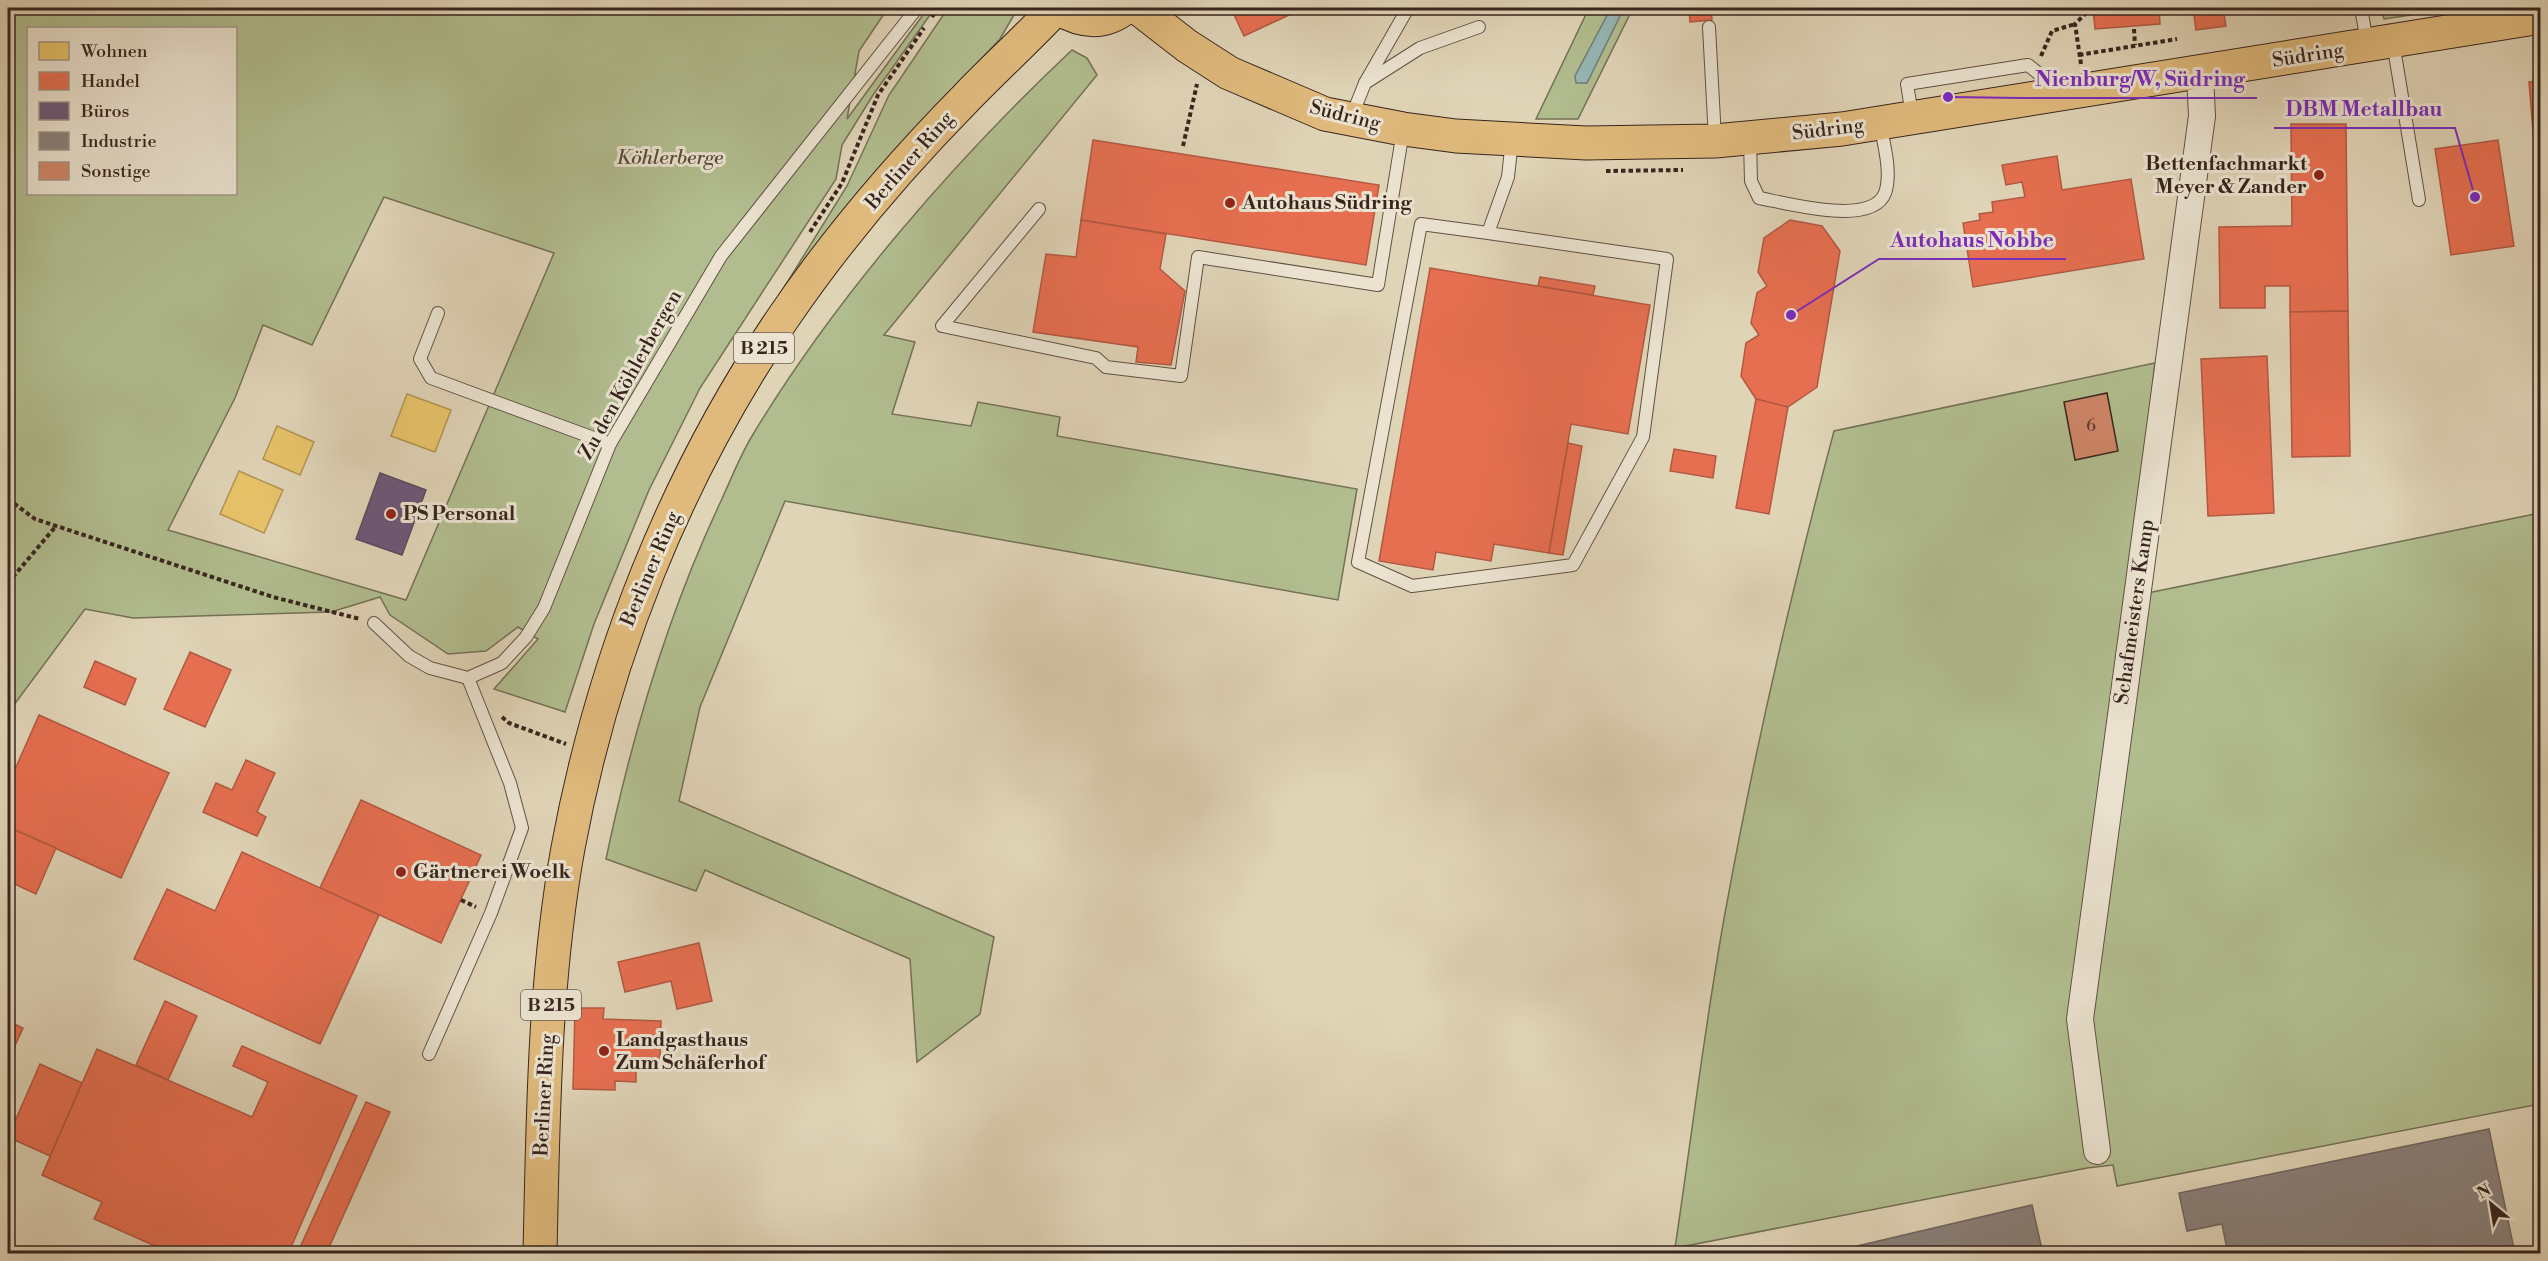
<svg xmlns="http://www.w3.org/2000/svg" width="2548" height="1261" font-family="'Libre Bodoni',serif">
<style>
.green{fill:#b1bd8f;stroke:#747156;stroke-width:1.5;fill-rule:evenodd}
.water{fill:#96b7b6;stroke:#707d79;stroke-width:1.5}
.homes{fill:#e9c46a;stroke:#b49453;stroke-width:1.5}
.shops{fill:#e76f51;stroke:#b25942;stroke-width:1.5}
.offices{fill:#6d597a;stroke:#5d495e;stroke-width:1.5}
.industry{fill:#8a817c;stroke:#716560;stroke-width:1.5}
.building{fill:#d08769;stroke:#37251e;stroke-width:1.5}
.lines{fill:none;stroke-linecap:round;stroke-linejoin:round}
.lane-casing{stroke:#615144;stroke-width:14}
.street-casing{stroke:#615144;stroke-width:28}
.primary-casing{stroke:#37251e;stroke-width:35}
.path{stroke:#37251e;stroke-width:4;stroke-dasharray:4.5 3;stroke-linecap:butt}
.lane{stroke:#ebe3d0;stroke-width:12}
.street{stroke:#ebe3d0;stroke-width:26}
.primary{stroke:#e0ba7c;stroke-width:33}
.poi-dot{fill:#8f2418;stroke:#ebe3d0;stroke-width:2}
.labels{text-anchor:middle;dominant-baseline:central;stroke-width:6;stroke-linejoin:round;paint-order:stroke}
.number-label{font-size:16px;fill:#5d3e31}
.shield{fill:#ebe3d0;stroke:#6d5e53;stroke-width:1.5}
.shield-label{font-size:18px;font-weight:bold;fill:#37251e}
.street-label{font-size:20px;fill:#37251e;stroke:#ebe3d0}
.park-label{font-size:20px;font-style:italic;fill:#564b3a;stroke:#ebe3d0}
.poi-label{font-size:20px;font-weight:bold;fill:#37251e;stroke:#ebe3d0;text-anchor:start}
.leader{fill:none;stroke:#7b2cbf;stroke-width:2}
.callout-dot{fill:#7b2cbf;stroke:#ebe3d0;stroke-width:2}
.callout-label{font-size:21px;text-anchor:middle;font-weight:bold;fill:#7b2cbf;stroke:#ebe3d0;stroke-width:6;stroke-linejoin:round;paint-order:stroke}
</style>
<rect width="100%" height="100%" fill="#e0d4b7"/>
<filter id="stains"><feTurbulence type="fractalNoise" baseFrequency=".00333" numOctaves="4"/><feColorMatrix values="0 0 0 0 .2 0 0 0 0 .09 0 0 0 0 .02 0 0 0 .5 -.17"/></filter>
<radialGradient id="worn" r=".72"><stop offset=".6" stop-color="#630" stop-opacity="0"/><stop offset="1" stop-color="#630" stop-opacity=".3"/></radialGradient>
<g class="green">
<path d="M8 8H888L859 51 847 119 928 8H935L873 95 842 145 836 179 700 388 649 490 594 624 565 712 494 689 538 639 518 627 486 651 448 654 390 615 380 597 331 612 133 618 85 609 8 713ZM28 28H236V194H28ZM384 197 554 253 406 600 168 530 235 398 263 325 312 345Z"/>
<polygon points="948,8 1018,8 1000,39 939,103 765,318 847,186 889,95"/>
<polygon points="1589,8 1633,8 1578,119 1536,119"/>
<polygon points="2381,8 2459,8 2384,19"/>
<path d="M1072 50 1087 58 1097 75 884 335 915 342 892 414 971 426 978 402 1060 417 1057 436 1357 489 1338 600 785 501 700 707 679 801 994 937 980 1014 917 1062 910 959 705 870 696 891 606 859C632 735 667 615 721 501 731 479 740 456 752 436 835 298 955 160 1072 50Z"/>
<path d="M2155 363 2128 597 2540 513V1104L2117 1186 2113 1165 2087 1168 1675 1248C1692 1135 1705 1021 1726 908 1755 748 1792 589 1834 431Z"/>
</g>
<polygon class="water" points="1611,8 1624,8 1587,83 1576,83 1575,76"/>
<g class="homes">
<polygon points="407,394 451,410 435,452 391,436"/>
<polygon points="277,426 314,442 300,475 263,459"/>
<polygon points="239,471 283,490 264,533 220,514"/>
</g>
<g class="shops">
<polygon points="1231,8 1304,8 1244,36"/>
<polygon points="1689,8 1711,8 1712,20 1690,22"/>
<polygon points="2093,8 2159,8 2160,24 2095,29"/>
<polygon points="2193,8 2223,8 2226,26 2196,30"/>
<polygon points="2540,81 2540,193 2538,193 2529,82"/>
<polygon points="2291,124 2346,124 2348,311 2290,312 2290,286 2265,286 2265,308 2220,308 2219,227 2292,226"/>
<polygon points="1093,140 1379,185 1366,265 1081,220"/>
<polygon points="2498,140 2514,246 2451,255 2435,149"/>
<polygon points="2057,156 2062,190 2131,179 2144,259 1973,287 1963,223 1980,220 1979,214 1993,212 1992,202 2025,197 2022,182 2006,185 2002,165"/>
<polygon points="1081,220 1166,234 1160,269 1185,291 1171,365 1136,362 1138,347 1033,332 1046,254 1076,257"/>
<polygon points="1790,220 1822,226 1840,251 1817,387 1788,407 1756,399 1741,376 1746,343 1759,335 1751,323 1757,293 1767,286 1758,272 1764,238"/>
<polygon points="1430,268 1650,305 1628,434 1571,424 1549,553 1494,544 1491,561 1436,552 1433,570 1379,561"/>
<polygon points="1540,277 1595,286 1593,295 1538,286"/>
<polygon points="2348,311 2350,456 2292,457 2290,312"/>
<polygon points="2267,356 2274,513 2208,516 2201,359"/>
<polygon points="1756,399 1788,407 1769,514 1736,508"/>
<polygon points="1568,443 1582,446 1563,555 1549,553"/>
<polygon points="1674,449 1716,456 1713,478 1670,471"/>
<polygon points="190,652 231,670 205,727 164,709"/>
<polygon points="95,661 136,679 125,705 84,687"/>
<polygon points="39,715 169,773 121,878 8,827 8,785"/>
<polygon points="246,760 275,773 257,812 266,817 257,836 203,812 216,783 232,790"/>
<polygon points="361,800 481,855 441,943 320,888"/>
<polygon points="8,827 56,848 36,894 8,881"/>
<polygon points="242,852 379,915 320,1044 134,959 167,889 215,911"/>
<polygon points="699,943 712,1001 677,1009 671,981 625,992 618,962"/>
<polygon points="165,1001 197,1016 168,1080 136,1065"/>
<polygon points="575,1008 604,1008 603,1019 661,1021 660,1058 636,1058 636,1082 615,1081 615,1090 573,1089"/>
<polygon points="8,1021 23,1028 8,1061"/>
<polygon points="242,1046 357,1096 288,1254 173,1254 94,1219 102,1202 42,1175 97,1049 252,1117 268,1082 233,1066"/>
<polygon points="40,1064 82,1083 50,1156 8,1137"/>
<polygon points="366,1102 390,1112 326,1254 297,1254"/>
</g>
<polygon class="offices" points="380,473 426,490 402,555 356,539"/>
<g class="industry">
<polygon points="2489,1129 2514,1249 2489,1254 2228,1254 2222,1224 2187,1231 2179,1193"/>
<polygon points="2032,1205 2043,1254 1823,1254"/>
</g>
<polygon class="building" points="2107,393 2118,451 2075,460 2064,402"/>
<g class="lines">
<g class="lane-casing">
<g id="lane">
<polyline points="2361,8 2367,42"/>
<polyline points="1709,27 1715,139"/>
<polyline points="2393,42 2419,200"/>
<polyline points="1365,83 1420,48 1479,27"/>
<polyline points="1912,115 1907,84 2028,65 2043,77 2047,96"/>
<polyline points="1351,118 1365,83 1408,8"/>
<path d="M1750 140 1751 181 1759 198C1787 203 1872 227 1885 193 1892 174 1884 144 1880 124"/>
<polyline points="1039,209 942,326 1096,358 1106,367 1181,376 1198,257 1378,285 1403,131"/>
<polyline points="1488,233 1421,224 1358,562 1412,586 1573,565 1643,437 1667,259 1488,233 1508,177 1512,140"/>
<polyline points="438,313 420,359 431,378 610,444"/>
<polyline points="374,623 409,656 430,668 468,678 502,663 526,637 544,608 610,444 721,256 917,8"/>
<polyline points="429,1054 491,913 522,828 510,783 468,678"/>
</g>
</g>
<g class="street-casing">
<polyline id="street" points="2097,1151 2080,1019 2202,116 2200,74"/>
</g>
<g class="primary-casing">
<g id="primary">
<path d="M1058 8C1081 22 1103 25 1125 8"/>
<polyline points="1138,8 1187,46 1229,73 1325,114 1403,129 1456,136 1586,143 1715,141 1842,129 2540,17"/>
<path d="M540 1254C543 1118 544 981 568 848 603 659 675 477 783 318 836 240 901 164 967 97 996 67 1028 38 1056 8"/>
</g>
</g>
<g class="path">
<polyline points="932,17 938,8"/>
<polyline points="2134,29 2135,45"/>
<polyline points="2079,55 2177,39"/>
<polyline points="2041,56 2052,31 2075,24"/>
<polyline points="2081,64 2075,24 2091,8"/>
<polyline points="1183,146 1197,84"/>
<polyline points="1606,171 1683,170"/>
<polyline points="810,232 842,183 878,95 924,28"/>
<polyline points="8,499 35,519 273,597 360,619"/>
<polyline points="8,583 56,526"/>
<polyline points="502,717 509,723 566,744"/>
<polyline points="461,900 476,907"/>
</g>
<use href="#lane" class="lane"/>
<use href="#street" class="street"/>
<use href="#primary" class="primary"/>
</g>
<g class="poi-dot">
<circle cx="2319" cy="175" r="6"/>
<circle cx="1230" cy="203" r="6"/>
<circle cx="391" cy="514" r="6"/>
<circle cx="401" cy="872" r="6"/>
<circle cx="604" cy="1051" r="6"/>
</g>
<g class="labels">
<g class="number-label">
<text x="2091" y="426">6</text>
</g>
<g class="shield">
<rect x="734" y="333" width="60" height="30" rx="4.5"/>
<rect x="521" y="990" width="60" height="30" rx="4.5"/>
</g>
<g class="shield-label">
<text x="764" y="348">B 215</text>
<text x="551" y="1005">B 215</text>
</g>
<g class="street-label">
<text transform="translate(2308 56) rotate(-9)">Südring</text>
<text transform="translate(1345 116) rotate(14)">Südring</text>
<text transform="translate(1828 130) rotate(-7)">Südring</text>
<text transform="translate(910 161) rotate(-49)">Berliner Ring</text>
<text transform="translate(631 375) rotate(-61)">Zu den Köhlerbergen</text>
<text transform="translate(651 569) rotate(-67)">Berliner Ring</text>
<text transform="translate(2135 612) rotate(-82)">Schafmeisters Kamp</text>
<text transform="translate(545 1095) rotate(-87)">Berliner Ring</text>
</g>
<g class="park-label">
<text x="670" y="158">Köhlerberge</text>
</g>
<g class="poi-label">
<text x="2307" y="164" text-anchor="end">Bettenfachmarkt<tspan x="2307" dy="23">Meyer &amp; Zander</tspan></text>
<text x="1242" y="203">Autohaus Südring</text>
<text x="403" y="514">PS Personal</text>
<text x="413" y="872">Gärtnerei Woelk</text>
<text x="616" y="1040">Landgasthaus<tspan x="616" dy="23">Zum Schäferhof</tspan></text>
</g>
</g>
<path class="leader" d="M1948 97L2023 98H2257M2475 197L2455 128H2274M1791 315L1879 259H2066"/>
<g class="callout-dot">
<circle cx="1948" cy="97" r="6"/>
<circle cx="2475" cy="197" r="6"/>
<circle cx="1791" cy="315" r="6"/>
</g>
<g class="callout-label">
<text x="2140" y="86">Nienburg/W, Südring</text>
<text x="2364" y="116">DBM Metallbau</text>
<text x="1972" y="247">Autohaus Nobbe</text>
</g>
<rect width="2548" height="1261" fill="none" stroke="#e0d4b7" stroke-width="30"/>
<rect x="9" y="9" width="2530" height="1243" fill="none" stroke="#37251e" stroke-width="3"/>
<rect x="15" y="15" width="2518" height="1231" fill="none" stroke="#37251e" stroke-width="1.5"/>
<rect x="27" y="27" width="210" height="168" fill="#ebe3d0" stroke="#a39789" stroke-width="1.5"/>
<rect x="39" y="42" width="30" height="18" fill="#e9c46a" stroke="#a39789" stroke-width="1.5"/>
<text x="81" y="57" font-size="18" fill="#37251e">Wohnen</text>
<rect x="39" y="72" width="30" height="18" fill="#e76f51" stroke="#a39789" stroke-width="1.5"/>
<text x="81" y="87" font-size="18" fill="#37251e">Handel</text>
<rect x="39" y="102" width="30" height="18" fill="#6d597a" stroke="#a39789" stroke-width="1.5"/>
<text x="81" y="117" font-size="18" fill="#37251e">Büros</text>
<rect x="39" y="132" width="30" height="18" fill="#8a817c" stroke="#a39789" stroke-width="1.5"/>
<text x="81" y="147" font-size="18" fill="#37251e">Industrie</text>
<rect x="39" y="162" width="30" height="18" fill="#d08769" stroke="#a39789" stroke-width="1.5"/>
<text x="81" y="177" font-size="18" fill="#37251e">Sonstige</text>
<g transform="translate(2491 1204) rotate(330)" stroke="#ebe3d0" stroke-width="4.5" paint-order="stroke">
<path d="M0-4.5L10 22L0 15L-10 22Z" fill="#37251e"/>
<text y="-9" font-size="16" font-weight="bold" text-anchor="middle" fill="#37251e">N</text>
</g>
<rect width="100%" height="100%" filter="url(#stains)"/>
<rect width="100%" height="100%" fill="url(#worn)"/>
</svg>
